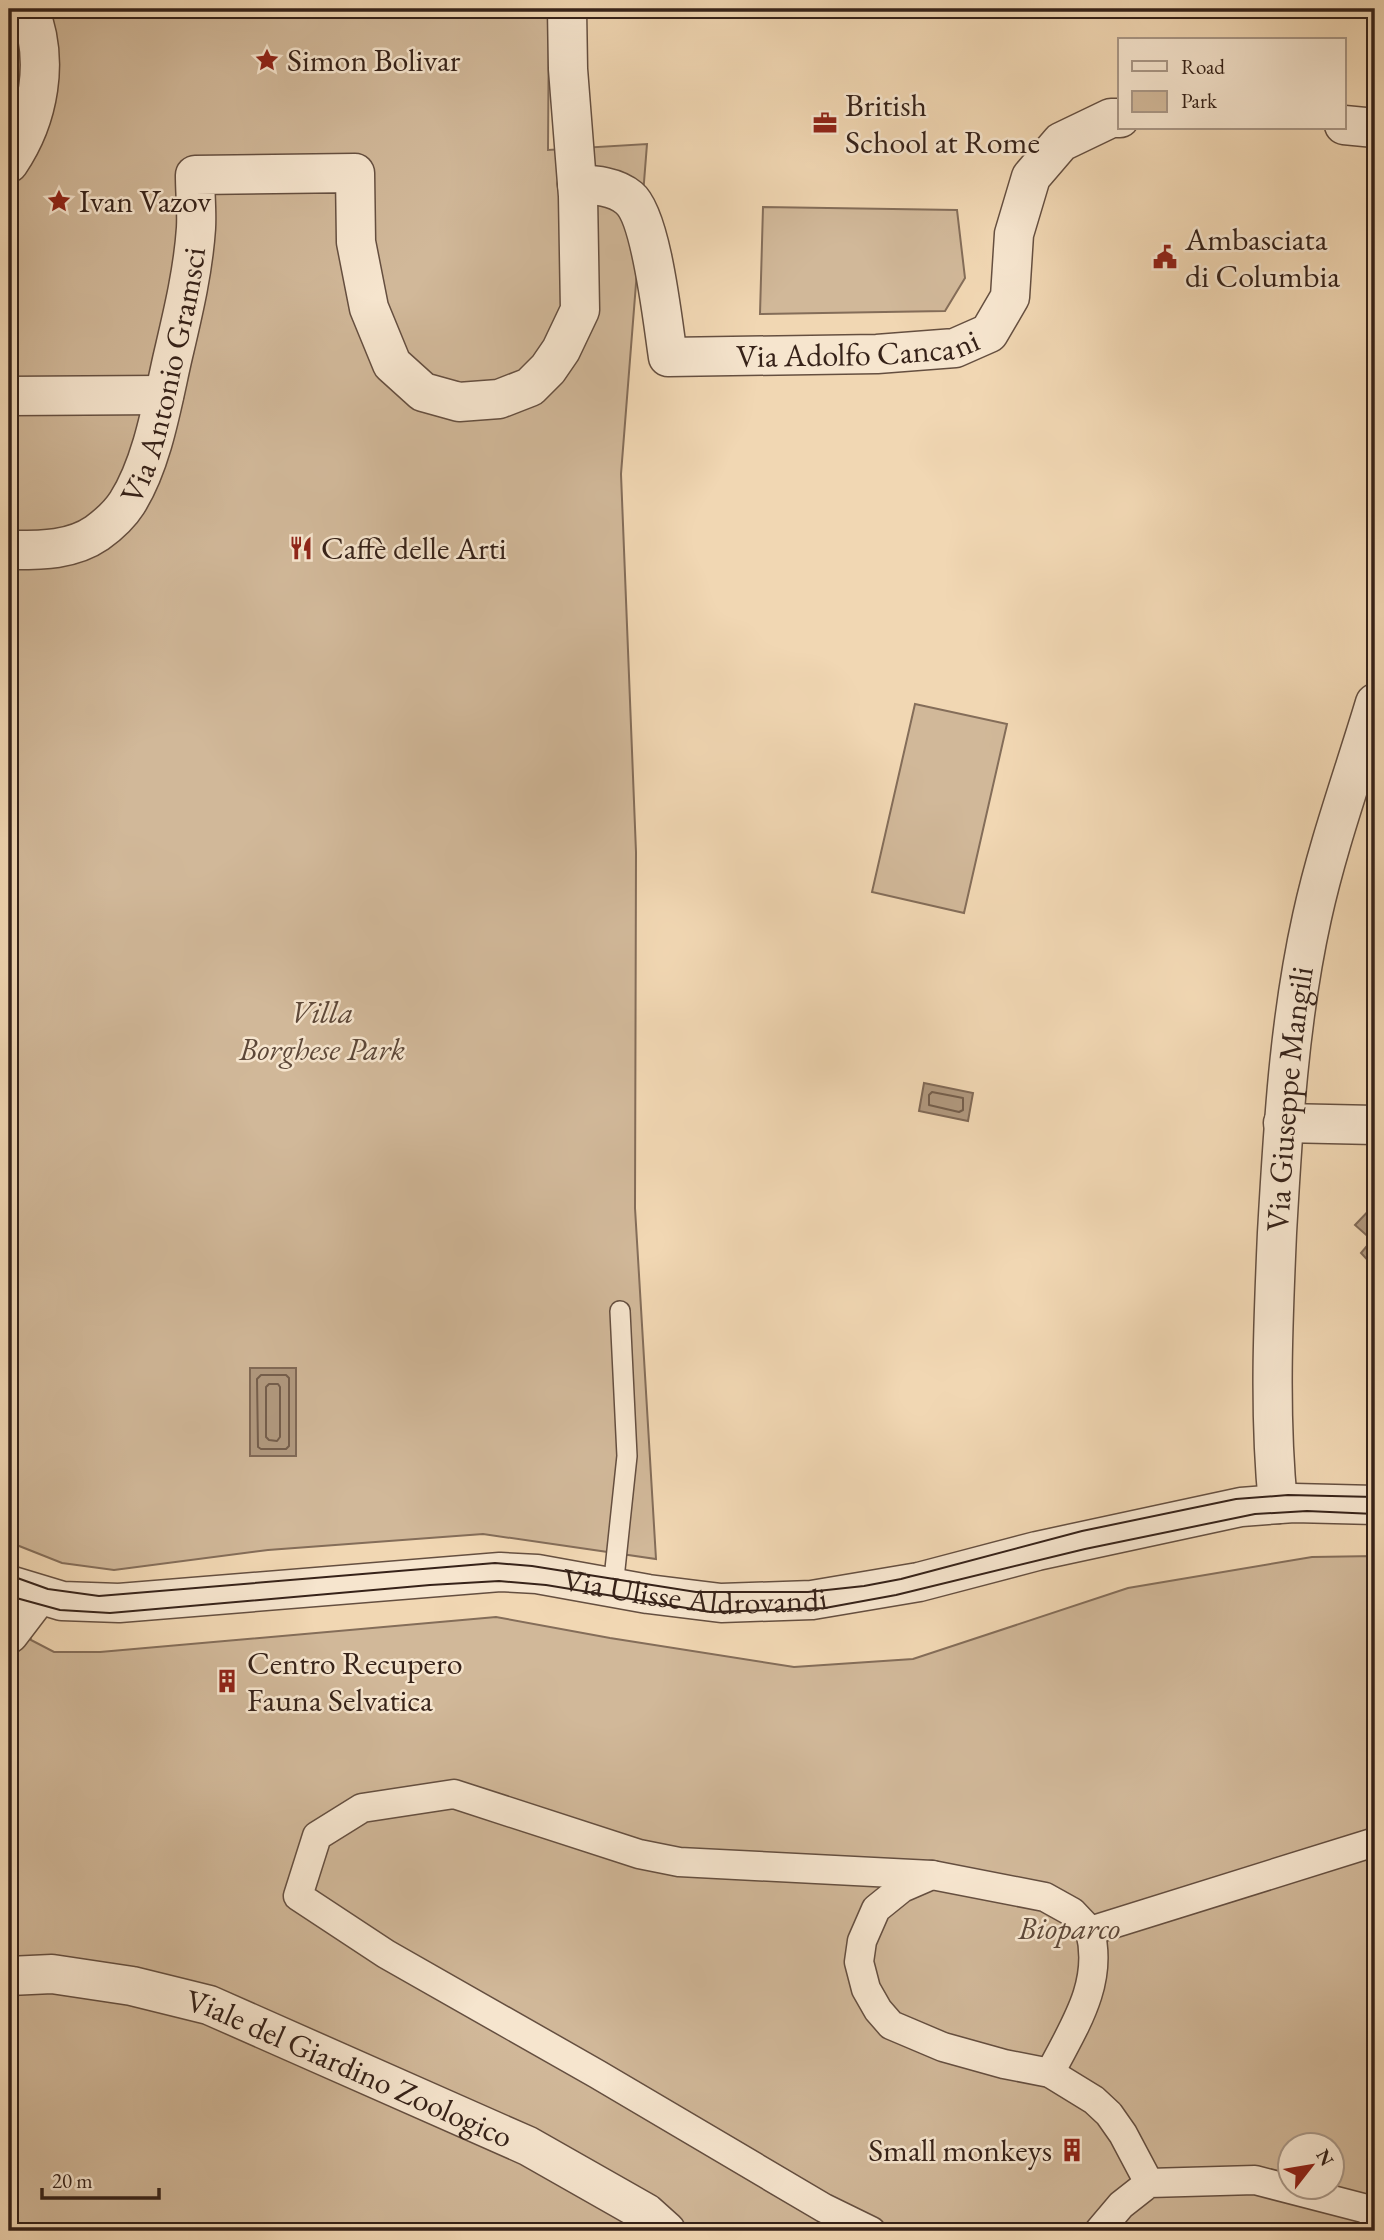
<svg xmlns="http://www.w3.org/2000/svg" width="1384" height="2240" font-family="'EB Garamond',serif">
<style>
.green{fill:#d1b899;stroke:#846d59;stroke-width:2;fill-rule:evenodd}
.water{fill:#b1997f;stroke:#806956;stroke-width:2}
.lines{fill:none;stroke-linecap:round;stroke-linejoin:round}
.shore{stroke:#745e4c;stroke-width:2}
.service-casing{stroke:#654f40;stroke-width:22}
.pedestrian-casing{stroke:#654f40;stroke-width:31}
.minor-casing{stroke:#654f40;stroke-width:41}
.tertiary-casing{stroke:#654f40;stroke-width:41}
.service{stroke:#f6e5ce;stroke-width:19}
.pedestrian{stroke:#f6e5ce;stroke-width:28}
.minor{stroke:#f6e5ce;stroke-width:38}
.tertiary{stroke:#f6e5ce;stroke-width:38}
.tram{stroke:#362219;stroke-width:2}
.labels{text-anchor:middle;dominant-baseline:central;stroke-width:5;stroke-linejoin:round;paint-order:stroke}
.poi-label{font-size:32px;fill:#362219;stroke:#f6e5ce;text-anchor:start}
.street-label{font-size:32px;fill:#362219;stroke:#f6e5ce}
.park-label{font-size:32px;font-style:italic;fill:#5d4839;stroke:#f6e5ce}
</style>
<rect width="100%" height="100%" fill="#f1d7b3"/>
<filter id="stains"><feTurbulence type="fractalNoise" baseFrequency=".00286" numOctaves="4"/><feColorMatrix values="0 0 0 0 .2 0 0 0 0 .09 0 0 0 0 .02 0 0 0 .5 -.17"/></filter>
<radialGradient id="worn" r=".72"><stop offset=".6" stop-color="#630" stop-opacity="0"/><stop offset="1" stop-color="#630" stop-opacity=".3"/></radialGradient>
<g class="green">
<path d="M9 9H549L548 150 647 144 621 474 636 852 635 1208 656 1559 483 1534 268 1550 114 1570 62 1563 9 1542 31 1640 54 1652H100L496 1617 610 1638 794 1667 913 1659 1128 1588 1312 1557 1375 1556V2231H9ZM1290 2146H1332V2188H1290Z"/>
<polygon points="763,207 957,210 965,278 945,311 760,314"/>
<polygon points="915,704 1007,724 964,913 872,892"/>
</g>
<g class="water">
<polygon points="924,1083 973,1093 968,1121 919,1111"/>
<polygon points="1375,1204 1375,1263 1373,1266 1361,1253 1372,1240 1355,1225"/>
<rect x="250" y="1368" width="46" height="88"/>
</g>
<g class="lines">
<g class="shore">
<polygon points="932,1092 963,1098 963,1110 959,1112 929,1105 929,1095"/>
<polygon points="261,1375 286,1375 289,1378 289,1446 286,1449 261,1449 258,1447 257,1379"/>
<polygon points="269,1384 278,1384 280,1387 280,1437 277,1441 269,1440 266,1437 266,1387"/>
</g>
<g class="service-casing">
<polyline id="service" points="613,1588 627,1456 620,1311"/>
</g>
<g class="pedestrian-casing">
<g id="pedestrian">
<path d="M1050 2073C1073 2028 1104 1984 1090 1931"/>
<polyline points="1149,2183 1123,2134 1109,2114 1094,2100 1050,2073 1004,2064 943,2047 891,2025 878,2010 866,1989 859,1962 862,1941 876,1909 902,1888 932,1875 1045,1897 1072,1912 1090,1931 1375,1842"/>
<polyline points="871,2231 824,2208 597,2074 386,1954 298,1896 317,1836 362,1808 454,1794 639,1854 679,1862 932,1875"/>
<polyline points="1099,2231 1121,2205 1149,2183 1255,2180 1367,2209 1375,2218"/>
</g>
</g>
<g class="minor-casing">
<g id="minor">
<polyline points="1344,125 1375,128"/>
<path d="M9 163C39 119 50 60 29 9"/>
<path id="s1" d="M577 184C594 185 615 186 629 198 652 217 663 325 668 357L877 354 955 348 989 333 1010 297 1014 234 1031 177 1061 142 1111 118H1120"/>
<polyline points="9,396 164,395"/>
<path id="s2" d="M9 550C39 550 71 551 97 533 108 525 120 514 127 503 152 464 162 405 172 360 182 317 193 273 196 228 197 211 195 193 195 175L355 173 356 242 369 308 392 364 423 392 459 402 499 399 530 387 548 369 561 350 580 310 578 196 568 69 567 9"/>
<polyline points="1283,1123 1375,1125"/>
<path id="s3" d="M1278 1504C1269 1414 1273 1324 1277 1233 1283 1127 1289 1021 1312 917 1328 844 1354 773 1375 703"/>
<polyline points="9,1634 38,1596"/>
<path id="s4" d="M9 1976 52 1974 132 1986 209 2005 528 2146 646 2213 666 2231"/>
</g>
</g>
<g class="tertiary-casing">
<g id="tertiary">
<path id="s5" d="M9 1585 62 1601 119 1603 500 1572 537 1574 648 1594 721 1603 812 1600 919 1582 1037 1551 1241 1507 1294 1503 1375 1505"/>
</g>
</g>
<use href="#service" class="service"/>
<use href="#pedestrian" class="pedestrian"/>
<use href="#minor" class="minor"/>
<use href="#tertiary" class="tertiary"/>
<g class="tram">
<polyline points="9,33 14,64 9,100"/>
<polyline points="9,1575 48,1589 99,1596 495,1563 532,1566 696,1592 808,1592 864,1586 901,1579 1082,1531 1236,1499 1288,1495 1375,1497"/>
<polyline points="9,1596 60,1610 110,1613 430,1585 499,1581 546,1585 711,1612 825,1608 896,1595 1085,1549 1255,1514 1307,1511 1375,1514"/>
</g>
</g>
<defs>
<g id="sight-bare" transform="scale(1.89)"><path d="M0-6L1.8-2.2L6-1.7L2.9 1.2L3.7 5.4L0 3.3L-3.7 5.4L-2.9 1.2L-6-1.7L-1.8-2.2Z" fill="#8f2418" stroke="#f6e5ce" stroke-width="2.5" paint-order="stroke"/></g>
<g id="office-bare" transform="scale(1.89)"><path d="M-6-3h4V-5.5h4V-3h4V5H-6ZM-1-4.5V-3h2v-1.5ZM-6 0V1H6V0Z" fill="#8f2418" stroke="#f6e5ce" stroke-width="2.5" paint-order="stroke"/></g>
<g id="civic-bare" transform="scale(1.89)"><path d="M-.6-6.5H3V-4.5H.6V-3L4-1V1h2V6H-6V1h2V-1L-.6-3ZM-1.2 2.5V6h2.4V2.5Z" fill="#8f2418" stroke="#f6e5ce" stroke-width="2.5" paint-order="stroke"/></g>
<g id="restaurant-bare" transform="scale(1.89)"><path d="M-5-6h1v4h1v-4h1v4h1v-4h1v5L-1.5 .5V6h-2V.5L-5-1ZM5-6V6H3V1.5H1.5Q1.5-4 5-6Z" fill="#8f2418" stroke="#f6e5ce" stroke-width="2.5" paint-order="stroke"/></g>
<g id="building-bare" transform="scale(1.89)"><path d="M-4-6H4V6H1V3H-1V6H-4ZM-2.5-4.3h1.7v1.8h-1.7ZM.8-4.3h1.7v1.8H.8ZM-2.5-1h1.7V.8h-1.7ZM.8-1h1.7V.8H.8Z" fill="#8f2418" stroke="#f6e5ce" stroke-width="2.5" paint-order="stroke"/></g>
</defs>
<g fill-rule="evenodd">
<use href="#sight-bare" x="267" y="60"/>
<use href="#office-bare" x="825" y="123"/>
<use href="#sight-bare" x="59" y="201"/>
<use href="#civic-bare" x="1165" y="257"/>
<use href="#restaurant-bare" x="301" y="548"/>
<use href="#building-bare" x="227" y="1681"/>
<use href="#building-bare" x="1072" y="2150"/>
</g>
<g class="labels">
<g class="poi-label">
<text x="287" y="60">Simon Bolivar</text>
<text x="845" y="105">British<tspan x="845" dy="37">School at Rome</tspan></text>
<text x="79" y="201">Ivan Vazov</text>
<text x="1185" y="239">Ambasciata<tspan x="1185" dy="37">di Columbia</tspan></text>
<text x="321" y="548">Caffè delle Arti</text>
<text x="247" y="1663">Centro Recupero<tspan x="247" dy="37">Fauna Selvatica</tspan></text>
<text x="1052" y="2150" text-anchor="end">Small monkeys</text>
</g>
<g class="street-label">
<text stroke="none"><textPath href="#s1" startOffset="410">Via Adolfo Cancani</textPath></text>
<text stroke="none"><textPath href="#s2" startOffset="268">Via Antonio Gramsci</textPath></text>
<text stroke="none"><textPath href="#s3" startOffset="406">Via Giuseppe Mangili</textPath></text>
<text stroke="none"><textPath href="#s5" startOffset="691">Via Ulisse Aldrovandi</textPath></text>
<text stroke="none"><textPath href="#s4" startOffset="357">Viale del Giardino Zoologico</textPath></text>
</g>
<g class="park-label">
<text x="322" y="1012">Villa<tspan x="322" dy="37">Borghese Park</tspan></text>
<text x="1069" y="1928">Bioparco</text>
</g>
</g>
<rect width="1384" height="2240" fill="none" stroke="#f1d7b3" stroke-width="35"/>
<rect x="10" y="10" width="1363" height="2219" fill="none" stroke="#362219" stroke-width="3.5"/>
<rect x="18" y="18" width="1349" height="2205" fill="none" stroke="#362219" stroke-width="2"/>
<rect x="1118" y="38" width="228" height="91" fill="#f6e5ce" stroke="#a99786" stroke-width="2"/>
<rect x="1132" y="61" width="35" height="10" fill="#f6e5ce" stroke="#a99786" stroke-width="2"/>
<text x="1181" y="74" font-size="21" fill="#362219">Road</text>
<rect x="1132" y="91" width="35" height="21" fill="#d1b899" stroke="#a99786" stroke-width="2"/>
<text x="1181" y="108" font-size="21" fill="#362219">Park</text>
<g transform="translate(1311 2166) rotate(59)"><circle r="33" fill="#f6e5ce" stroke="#a99786" stroke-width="2"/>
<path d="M0-5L12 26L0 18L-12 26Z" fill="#8f2418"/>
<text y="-10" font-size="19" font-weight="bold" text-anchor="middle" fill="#362219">N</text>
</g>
<path d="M42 2188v10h117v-10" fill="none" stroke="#362219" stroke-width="3.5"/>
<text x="52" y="2188" font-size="21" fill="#362219" stroke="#f6e5ce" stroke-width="5" paint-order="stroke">20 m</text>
<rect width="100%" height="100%" filter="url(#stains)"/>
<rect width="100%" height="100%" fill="url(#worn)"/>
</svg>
